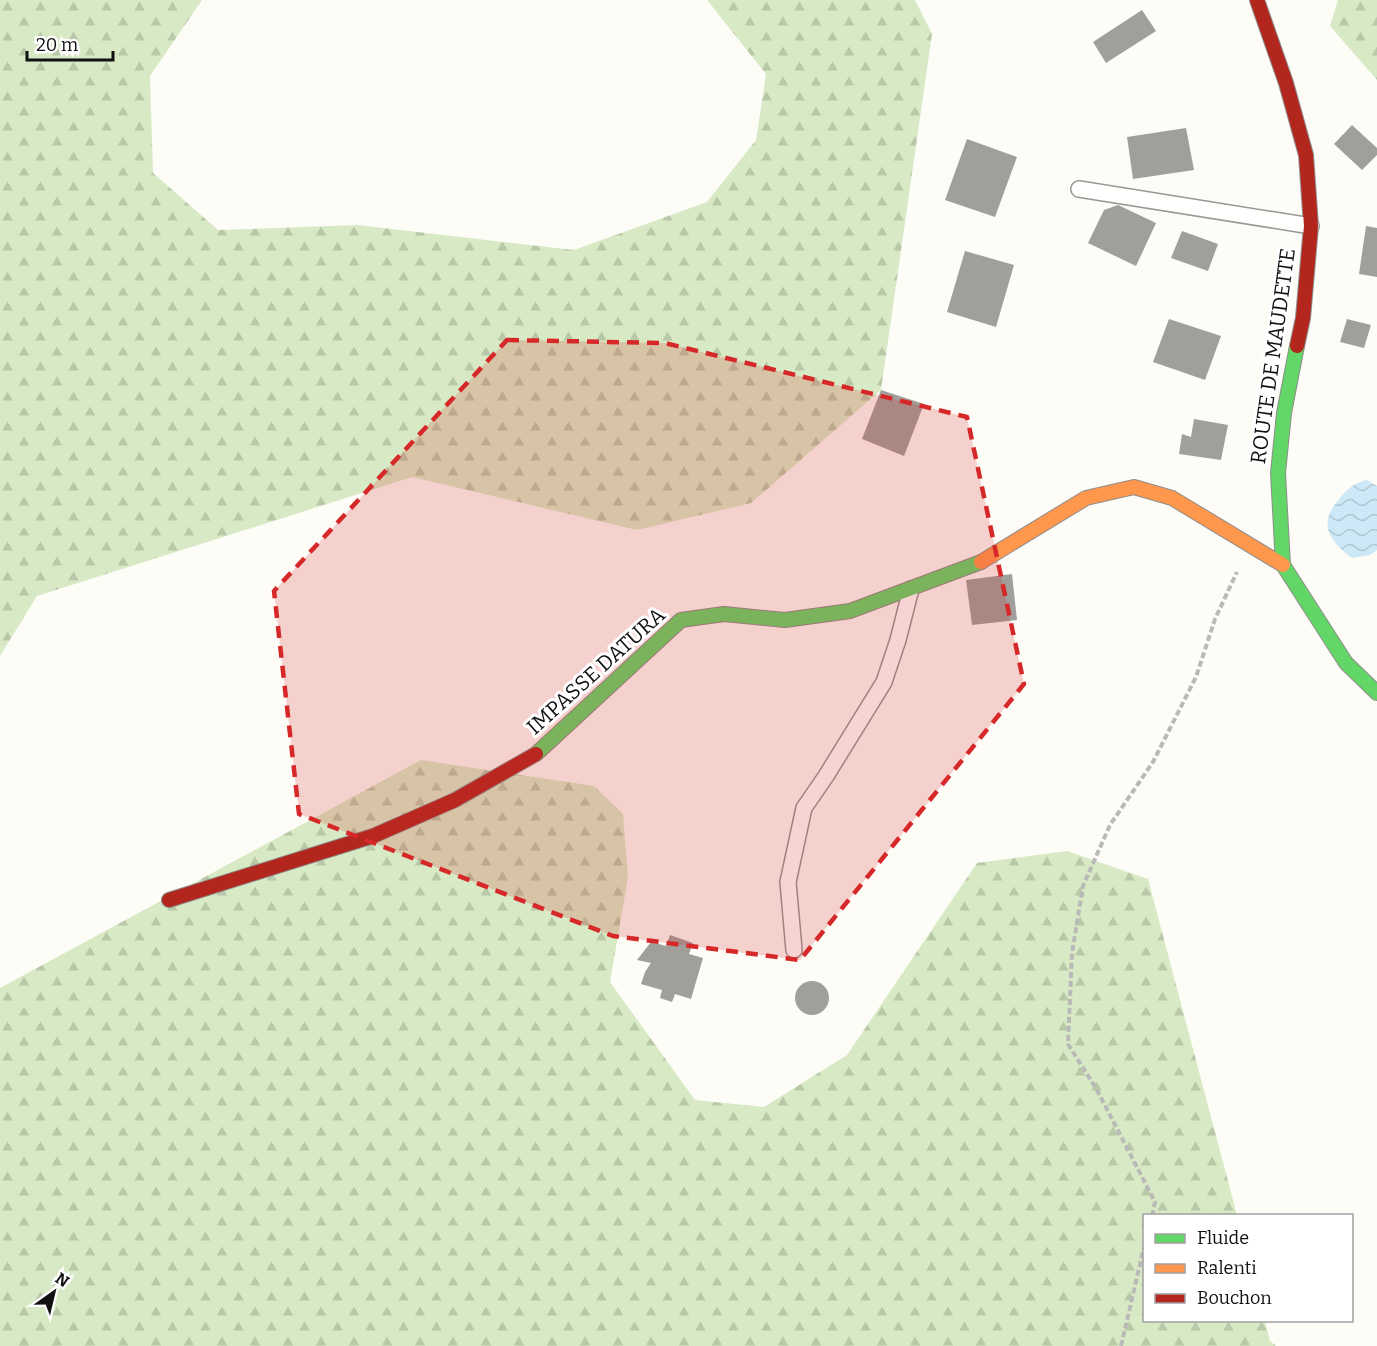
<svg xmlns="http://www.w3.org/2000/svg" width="1377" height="1346" font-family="Bitter,serif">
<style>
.forest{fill:url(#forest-firs)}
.water{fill:url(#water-waves)}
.building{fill:#a19f9c}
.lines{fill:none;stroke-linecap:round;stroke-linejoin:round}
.lane-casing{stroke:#979795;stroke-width:18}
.fast-casing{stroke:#8e8d8b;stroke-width:16}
.slow-casing{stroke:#8e8d8b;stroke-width:16}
.jam-casing{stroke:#8e8d8b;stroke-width:16}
.path{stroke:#b9b9b8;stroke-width:4;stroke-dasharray:6 3;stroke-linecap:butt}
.lane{stroke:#fffffe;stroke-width:15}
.fast{stroke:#63d668;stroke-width:14}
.slow{stroke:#ff974d;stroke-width:14}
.jam{stroke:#b3261e;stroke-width:14}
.marked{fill:#d62828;fill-opacity:0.2;stroke:#d62828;stroke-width:4.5;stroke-dasharray:12 8;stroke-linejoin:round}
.labels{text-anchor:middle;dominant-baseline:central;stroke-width:6;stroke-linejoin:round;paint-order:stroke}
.street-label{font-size:21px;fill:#111;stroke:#fff}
</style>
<defs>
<pattern id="forest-firs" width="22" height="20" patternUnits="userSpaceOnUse" patternTransform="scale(1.5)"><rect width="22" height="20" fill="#d8eac5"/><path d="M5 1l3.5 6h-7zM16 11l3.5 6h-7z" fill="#b8c8a8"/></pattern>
<pattern id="water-waves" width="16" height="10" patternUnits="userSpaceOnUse" patternTransform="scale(1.5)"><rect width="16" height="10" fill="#cde8f7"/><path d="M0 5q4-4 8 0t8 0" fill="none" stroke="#afc6d3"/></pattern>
</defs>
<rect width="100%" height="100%" fill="#fdfcf7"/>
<g class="forest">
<polygon points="0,0 202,0 150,76 153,173 218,230 357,225 574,250 707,202 756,140 766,74 707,0 915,0 932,34 881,390 751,503 637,530 412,477 37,596 0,656"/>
<polygon points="1338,0 1377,0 1377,80 1330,26"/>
<polygon points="421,760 594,786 623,814 628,877 610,982 695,1100 764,1107 847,1055 977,863 1067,851 1148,879 1237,1215 1144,1216 1144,1320 1265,1321 1270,1341 1276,1346 0,1346 0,988"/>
</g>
<path class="water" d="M1367 480 1377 486V550L1370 555 1352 558C1340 549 1325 536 1328 519 1329 512 1335 504 1340 498 1347 489 1355 482 1367 480Z"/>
<g class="building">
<polygon points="1142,10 1156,31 1106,63 1093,42"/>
<polygon points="1352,125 1377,148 1377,155 1362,170 1334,144"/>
<polygon points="1186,128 1194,170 1133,179 1127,137"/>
<polygon points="967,139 1017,157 995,217 945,200"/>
<polygon points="1118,205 1156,223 1136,266 1088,243 1104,210"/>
<polygon points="1366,226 1377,228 1377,277 1359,274"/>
<polygon points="1182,231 1218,244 1208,271 1171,258"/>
<polygon points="965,251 1014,265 996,327 947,312"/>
<polygon points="1169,319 1221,336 1205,380 1153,362"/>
<polygon points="1347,319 1371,325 1364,348 1340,342"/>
<polygon points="881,390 924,404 904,456 862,439"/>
<polygon points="1194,419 1228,425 1221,460 1179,454 1182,434 1191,437"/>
<polygon points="1012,574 1017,620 972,625 966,580"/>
<polygon points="670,935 693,943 689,954 703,958 691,999 675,994 672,1002 660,998 662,990 641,984 645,972 651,963 637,960 651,942 666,946"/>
<circle cx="812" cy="998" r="17"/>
</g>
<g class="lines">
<g class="lane-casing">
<g id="lane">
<polyline points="1079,189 1311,226"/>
<polyline points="794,950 788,882 804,808 826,776 884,682 898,640 911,589"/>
</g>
</g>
<g class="fast-casing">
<g id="fast">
<polyline points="1297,346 1284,413 1278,473 1283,565 1346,663 1377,693"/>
<polyline points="536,754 681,620 724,614 785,620 850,611 981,562"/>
</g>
</g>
<g class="slow-casing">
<polyline id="slow" points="981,562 1086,498 1134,487 1172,498 1283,565"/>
</g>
<g class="jam-casing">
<g id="jam">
<polyline points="1257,0 1286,83 1306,155 1311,226 1303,318 1297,346"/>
<polyline points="169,900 373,836 455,800 536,754"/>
</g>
</g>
<g class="path">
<polyline points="1152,1216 1155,1202 1097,1090 1068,1044 1072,953 1083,886 1110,825 1153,762 1196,677 1215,619 1237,572"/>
<polyline points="1121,1346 1144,1247"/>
</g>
<use href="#lane" class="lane"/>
<use href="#fast" class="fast"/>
<use href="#slow" class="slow"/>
<use href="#jam" class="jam"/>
</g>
<path class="marked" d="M507 340 665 343 967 417 1024 684 800 960 613 936 299 814 274 591Z"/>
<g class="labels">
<g class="street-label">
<text transform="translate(1273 356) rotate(-82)">ROUTE DE MAUDETTE</text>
<text transform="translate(596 671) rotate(-42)">IMPASSE DATURA</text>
</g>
</g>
<rect x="1143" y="1214" width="210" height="108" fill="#ffffff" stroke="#a0a0a0" stroke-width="1.5"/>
<rect x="1155" y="1234" width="30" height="9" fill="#63d668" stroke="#a0a0a0" stroke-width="1.5"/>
<text x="1197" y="1244" font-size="18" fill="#111111">Fluide</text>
<rect x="1155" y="1264" width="30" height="9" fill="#ff974d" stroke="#a0a0a0" stroke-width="1.5"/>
<text x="1197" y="1274" font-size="18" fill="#111111">Ralenti</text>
<rect x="1155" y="1294" width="30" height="9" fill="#b3261e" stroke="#a0a0a0" stroke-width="1.5"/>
<text x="1197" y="1304" font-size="18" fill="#111111">Bouchon</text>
<g transform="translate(54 1292) rotate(34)" stroke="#ffffff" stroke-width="4.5" paint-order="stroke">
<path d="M0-4.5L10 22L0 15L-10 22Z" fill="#111111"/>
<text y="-9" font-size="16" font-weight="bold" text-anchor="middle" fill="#111111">N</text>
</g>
<path d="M27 51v9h86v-9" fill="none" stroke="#111111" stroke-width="3"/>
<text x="36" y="51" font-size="18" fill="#111111" stroke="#ffffff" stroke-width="4.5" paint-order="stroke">20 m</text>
</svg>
